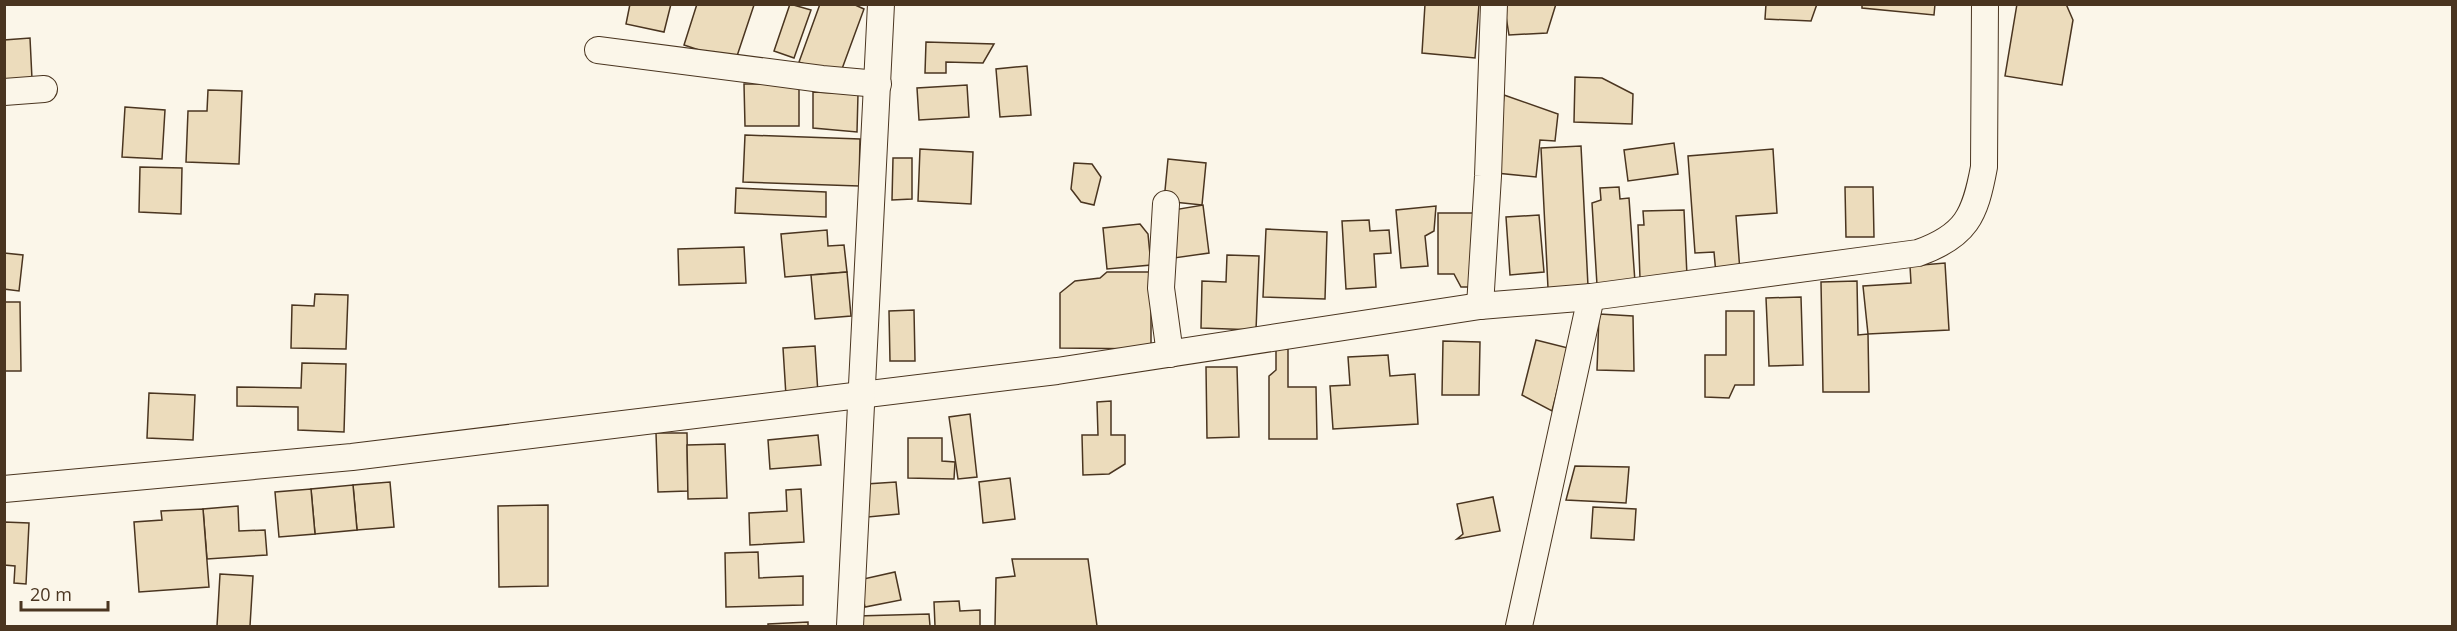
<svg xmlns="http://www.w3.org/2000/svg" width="2457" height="631" font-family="'Open Sans',sans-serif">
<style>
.building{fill:#ecdcbc;stroke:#4a3520;stroke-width:1.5}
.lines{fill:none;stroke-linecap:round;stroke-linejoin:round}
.minor-casing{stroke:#4a3520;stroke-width:28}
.minor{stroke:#fbf6e9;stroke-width:26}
</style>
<rect width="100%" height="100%" fill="#fbf6e9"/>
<g class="building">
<polygon points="630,4 671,4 664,32 626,24"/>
<polygon points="697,4 754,5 735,62 684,45"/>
<polygon points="790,4 811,10 794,58 774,51"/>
<polygon points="820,4 853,4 864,9 839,77 799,62"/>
<polygon points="1425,4 1479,4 1475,58 1422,53"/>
<polygon points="1504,4 1556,4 1547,33 1509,35"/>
<polygon points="1766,4 1817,4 1811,21 1765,19"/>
<polygon points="1862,4 1935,4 1934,15 1862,8"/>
<polygon points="2017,4 2066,4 2073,20 2062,85 2005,76"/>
<polygon points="30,38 32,79 4,80 4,40"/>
<polygon points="926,42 994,44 983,63 946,62 946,73 925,73"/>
<polygon points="1027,66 1031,115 1000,117 996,69"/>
<polygon points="1575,77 1602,78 1633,94 1632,124 1574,122"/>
<polygon points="744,84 799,84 799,126 745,126"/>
<polygon points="967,85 969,117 919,120 917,88"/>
<polygon points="208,90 242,91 239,164 186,162 188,111 207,111"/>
<polygon points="813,92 858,94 857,132 813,128"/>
<polygon points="1504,95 1558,114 1555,141 1540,140 1536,177 1496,173"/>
<polygon points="125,107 165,110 162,159 122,157"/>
<polygon points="745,135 860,139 859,186 743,182"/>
<polygon points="1674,143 1678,174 1628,181 1624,150"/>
<polygon points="1581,146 1588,286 1548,288 1541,148"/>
<polygon points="920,149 973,152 971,204 918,201"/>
<polygon points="1773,149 1777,213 1736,216 1740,272 1716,274 1714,252 1695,253 1688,156"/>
<polygon points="893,158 912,158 912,199 892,200"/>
<polygon points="1168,159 1206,163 1202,205 1164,201"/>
<polygon points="1074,163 1092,164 1101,177 1094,205 1081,202 1071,189"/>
<polygon points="140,167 182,168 181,214 139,212"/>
<polygon points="1619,187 1620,199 1629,198 1635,282 1597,285 1592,203 1601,200 1600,188"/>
<polygon points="1845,187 1873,187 1874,237 1846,237"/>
<polygon points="736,188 826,192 826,217 735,213"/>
<polygon points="1203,205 1209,253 1174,258 1167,211"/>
<polygon points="1436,206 1434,231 1425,236 1428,266 1401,268 1396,210"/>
<polygon points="1684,210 1687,276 1640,278 1638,225 1644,225 1643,211"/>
<polygon points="1438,213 1474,213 1475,287 1461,287 1454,274 1438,274"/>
<polygon points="1539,215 1544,272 1510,275 1506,217"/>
<polygon points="1369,220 1370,231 1389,230 1391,253 1374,254 1376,287 1346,289 1342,221"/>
<polygon points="1140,224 1148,234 1151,265 1107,269 1103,228"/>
<polygon points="1266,229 1327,232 1325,299 1263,297"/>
<polygon points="827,230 828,246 844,245 847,272 785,277 781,234"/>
<polygon points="744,247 746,283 679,285 678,249"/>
<polygon points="4,253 23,255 19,291 4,289"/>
<polygon points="1227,255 1259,256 1256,330 1201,328 1202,281 1226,282"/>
<polygon points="1945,263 1949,330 1868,334 1863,286 1911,283 1910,266"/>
<polygon points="847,272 851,316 815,319 811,275"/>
<polygon points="1107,272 1151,272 1151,349 1060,348 1060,293 1075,281 1100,278"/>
<polygon points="1857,281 1858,335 1868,334 1869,392 1823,392 1821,282"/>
<polygon points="315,294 348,295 346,349 291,348 292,305 314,306"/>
<polygon points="1801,297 1803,365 1769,366 1766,298"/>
<polygon points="4,302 20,302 21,371 4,371"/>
<polygon points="914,310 915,361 890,361 889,311"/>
<polygon points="1726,311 1754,311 1754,385 1735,385 1729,398 1705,397 1705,355 1726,355"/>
<polygon points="1599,314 1633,316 1634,371 1597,370"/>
<polygon points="1536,340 1568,348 1552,411 1522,395"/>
<polygon points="1443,341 1480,342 1479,395 1442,395"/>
<polygon points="815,346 818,394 786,396 783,348"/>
<polygon points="1276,349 1288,349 1288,387 1316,387 1317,439 1269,439 1269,376 1276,370"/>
<polygon points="1388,355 1390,376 1415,374 1418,424 1333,429 1330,386 1350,385 1348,357"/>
<polygon points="302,363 346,364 344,432 298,430 298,407 237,406 237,387 301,388"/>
<polygon points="1206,367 1237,367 1239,437 1207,438"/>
<polygon points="149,393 195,395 193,440 147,438"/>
<polygon points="1111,401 1111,435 1125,435 1125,464 1109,474 1083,475 1082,435 1098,435 1097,402"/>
<polygon points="970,414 977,477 958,479 949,417"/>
<polygon points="656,433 687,433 688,491 658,492"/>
<polygon points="818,435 821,465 770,469 768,440"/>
<polygon points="908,438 942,438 942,461 955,462 954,479 908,478"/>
<polygon points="725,444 727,498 688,499 687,445"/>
<polygon points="1575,466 1629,467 1626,503 1566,500"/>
<polygon points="1010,478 1015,519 983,523 979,482"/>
<polygon points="390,482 394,527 357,530 353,485"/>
<polygon points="896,482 899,514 868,517 866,484"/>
<polygon points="353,485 357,530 315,534 311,489"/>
<polygon points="311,489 315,534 279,537 275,492"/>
<polygon points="801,489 804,542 750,545 749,513 787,511 786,490"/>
<polygon points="1493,497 1500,531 1457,539 1463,534 1457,504"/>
<polygon points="548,505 548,586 499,587 498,506"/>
<polygon points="238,506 239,531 265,530 267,555 207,559 203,509"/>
<polygon points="1593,507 1636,509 1634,540 1591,538"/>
<polygon points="203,509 209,587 139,592 134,522 162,520 161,511"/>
<polygon points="4,522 29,523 26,584 14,583 15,566 4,565"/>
<polygon points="758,552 759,578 803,576 803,605 726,607 725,553"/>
<polygon points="1012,559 1088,559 1097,626 995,626 996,578 1015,576"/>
<polygon points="895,572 901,600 865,607 859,580"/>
<polygon points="220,574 253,576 250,626 217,626"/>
<polygon points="959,601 960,611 980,610 980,626 935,626 934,602"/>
<polygon points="929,614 930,626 857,626 857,616"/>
<polygon points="808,622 808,626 768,626 768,624"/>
</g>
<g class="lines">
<g class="minor-casing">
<g id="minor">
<polyline points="598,50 822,79 878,84"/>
<polyline points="4,92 44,89"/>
<polyline points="1166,204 1161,288 1170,354"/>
<polyline points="1480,306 1488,176 1494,4"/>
<path d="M4 489 352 457 1057 371 1480 306 1591 297 1918 253C1966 236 1975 216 1984 167L1985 4"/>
<polyline points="850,626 881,4"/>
<polyline points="1519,626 1591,297"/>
</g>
</g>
<use href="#minor" class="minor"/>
</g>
<rect width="2457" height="631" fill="none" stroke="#4a3520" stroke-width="12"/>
<path d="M21 601v9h87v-9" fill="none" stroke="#4a3520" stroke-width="3"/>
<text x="30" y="601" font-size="18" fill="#4a3520" stroke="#fbf6e9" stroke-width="4.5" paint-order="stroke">20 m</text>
</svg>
